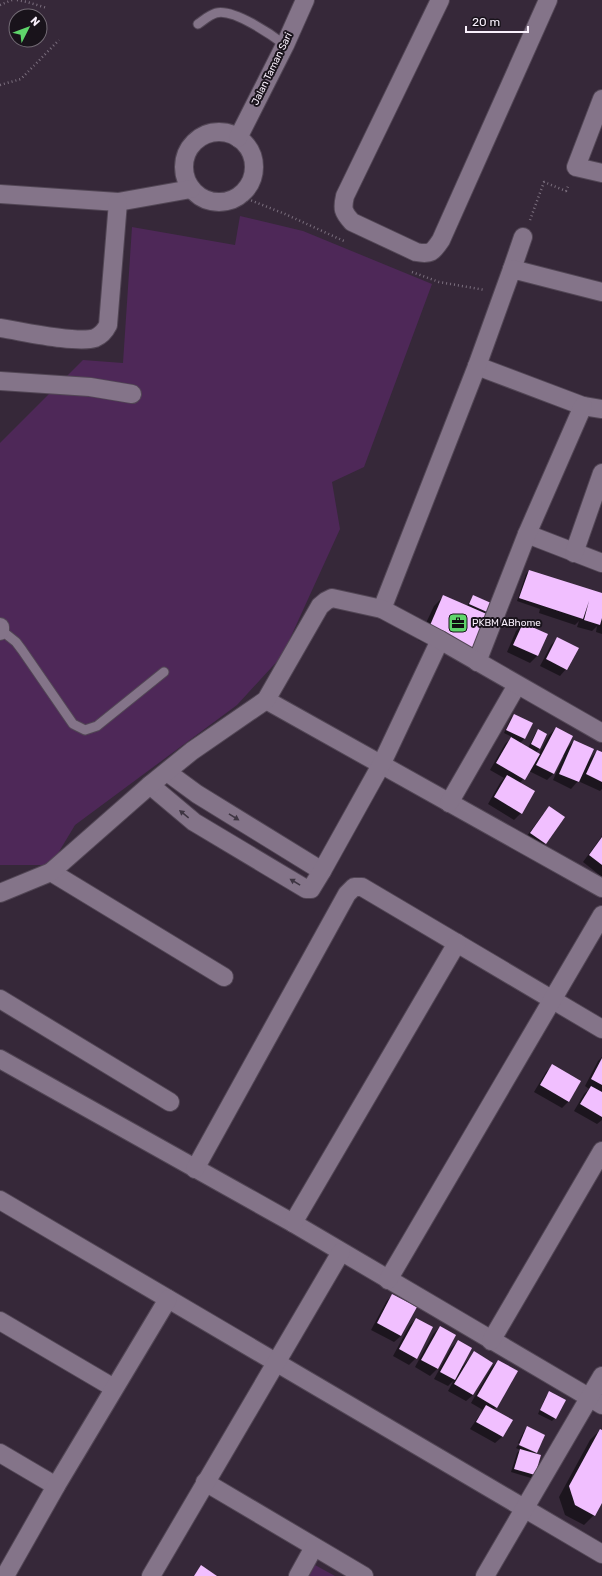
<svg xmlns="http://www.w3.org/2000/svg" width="602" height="1576" font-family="Rubik,sans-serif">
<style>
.green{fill:#4e2858}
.shadow{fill:#0007}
.building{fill:#f1bfff}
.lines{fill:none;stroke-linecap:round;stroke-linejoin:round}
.lane-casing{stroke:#524655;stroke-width:11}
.street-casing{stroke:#524655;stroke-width:20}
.path{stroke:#7b6f7e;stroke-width:2.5;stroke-dasharray:1 3;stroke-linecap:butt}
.lane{stroke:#847489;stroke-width:9}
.street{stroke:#847489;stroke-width:18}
.oneway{fill:#3e3542}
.labels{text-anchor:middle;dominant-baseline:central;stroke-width:4;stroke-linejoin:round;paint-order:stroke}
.street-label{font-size:10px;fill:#f9f0fc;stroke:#19131b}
.poi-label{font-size:10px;fill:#f9f0fc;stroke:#19131b;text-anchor:start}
</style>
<rect width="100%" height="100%" fill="#362839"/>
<g class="green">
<polygon points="240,216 303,231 432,284 364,467 332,482 340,529 282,656 237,705 75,825 51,865 0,865 0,443 83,360 123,363 132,227 235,245"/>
<polygon points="315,1565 335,1576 309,1576"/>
</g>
<g class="shadow">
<polygon points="529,571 602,594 602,634 596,632 597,626 592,631 577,627 579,621 575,625 539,613 540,609 517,601 526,574"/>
<polygon points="444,596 467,606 473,596 486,611 462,660 418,640 434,606"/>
<polygon points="523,624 546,635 537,656 530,663 507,652 516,631"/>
<polygon points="558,638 566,669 560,676 540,666 551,645"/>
<polygon points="514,715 532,723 524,739 520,743 528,748 535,734 538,730 540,748 536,752 539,754 549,735 556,728 565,750 574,741 588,761 597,751 602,753 602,789 600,791 578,781 571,789 553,780 564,756 562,756 554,773 547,780 529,771 520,783 521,813 514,820 488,804 500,783 504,778 490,770 505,744 512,737 504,733 511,718"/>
<polygon points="549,807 545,843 538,850 524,840 543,814"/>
<polygon points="602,836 602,877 583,862"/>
<polygon points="602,1057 602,1120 597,1124 574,1111 584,1094 589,1089 585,1086 598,1061"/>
<polygon points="553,1065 569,1101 562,1108 534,1092 546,1072"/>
<polygon points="392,1295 401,1336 394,1342 371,1330 386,1302"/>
<polygon points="416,1319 416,1358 409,1365 393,1356 409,1326"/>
<polygon points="440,1327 455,1336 437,1369 430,1376 415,1367 433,1334"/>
<polygon points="458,1341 462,1366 463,1366 474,1353 473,1395 466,1401 448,1391 454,1380 448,1386 434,1379 451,1348"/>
<polygon points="498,1361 496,1407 493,1410 511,1420 502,1437 495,1443 470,1429 483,1410 471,1403 491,1368"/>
<polygon points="549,1393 555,1418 552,1421 538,1414 546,1396"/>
<polygon points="527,1428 536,1452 518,1443 524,1431"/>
<polygon points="600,1430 602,1431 602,1501 594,1515 584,1525 565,1515 559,1497 590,1440"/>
<polygon points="518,1445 536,1453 534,1475 531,1478 511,1472 517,1453 520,1450 516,1448"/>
</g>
<g class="building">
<polygon points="529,570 602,593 602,618 600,625 584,620 589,601 583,619 519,598"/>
<polygon points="443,595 489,615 473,651 428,630"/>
<polygon points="473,595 491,603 487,612 469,604"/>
<polygon points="523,623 548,634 538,656 513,645"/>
<polygon points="557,637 579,648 567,670 546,659"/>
<polygon points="514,714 533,723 525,739 506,730"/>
<polygon points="556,727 573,736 554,774 536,765"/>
<polygon points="538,729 547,734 540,749 531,744"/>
<polygon points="511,737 540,754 525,780 496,763"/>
<polygon points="574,740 594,749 579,782 559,774"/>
<polygon points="597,750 602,752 602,782 586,774"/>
<polygon points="507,775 535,791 522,814 494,797"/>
<polygon points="549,806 565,817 546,844 530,833"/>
<polygon points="602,837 602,865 589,855"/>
<polygon points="602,1058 602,1085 591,1079"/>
<polygon points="552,1064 581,1081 569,1102 540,1085"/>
<polygon points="591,1086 602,1092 602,1117 580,1104"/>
<polygon points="392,1294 417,1307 401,1336 377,1323"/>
<polygon points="416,1318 433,1327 417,1359 399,1349"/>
<polygon points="440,1326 456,1335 438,1369 421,1360"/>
<polygon points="458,1340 472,1348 455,1380 440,1372"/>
<polygon points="474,1351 493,1363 473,1395 454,1384"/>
<polygon points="498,1360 518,1371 497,1408 477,1396"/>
<polygon points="549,1391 566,1400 556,1419 540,1410"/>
<polygon points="486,1405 513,1420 503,1437 476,1422"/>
<polygon points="527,1426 545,1435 537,1453 519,1445"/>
<polygon points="600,1429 602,1430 602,1503 595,1516 575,1505 569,1486"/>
<polygon points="520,1449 541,1455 535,1475 514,1469"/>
<polygon points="201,1565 217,1576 194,1576"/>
</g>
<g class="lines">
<g class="lane-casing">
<g id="lane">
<path d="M198 24C204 20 209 15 216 13 233 8 272 35 285 45"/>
<polyline points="1,630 16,642 22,650 73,724 85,730 97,726 164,672"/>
</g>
</g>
<g class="street-casing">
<g id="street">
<path d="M440 0 345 196C342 209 343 212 352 222L416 252C431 255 433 252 441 240L548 0"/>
<polyline points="602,99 576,167 602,173"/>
<circle cx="219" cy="167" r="35"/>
<polyline points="238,138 285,45 305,0"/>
<polyline points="0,194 118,202 191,189"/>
<polyline points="512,269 523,237"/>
<path d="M0 328C21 331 77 344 95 338 102 335 105 331 108 325L118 202"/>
<polyline points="477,366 583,406 602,409"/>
<polyline points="0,381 90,387 132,394"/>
<polyline points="527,534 602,563"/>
<polyline points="574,553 602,473"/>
<polyline points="382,609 477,366 512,269 602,292"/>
<polyline points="0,627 0,631"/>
<polyline points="477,662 527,534 583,406"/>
<polyline points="266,700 602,888"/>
<polyline points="167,772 197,794 322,871"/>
<polyline points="150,785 194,822 306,889 311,889 322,871 381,765 440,640"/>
<polyline points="449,803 517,685"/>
<polyline points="51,872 224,977"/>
<polyline points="0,893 51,872 150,785 192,751 266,700 320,606 326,601 332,598 382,609 440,640 602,733"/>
<polyline points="0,999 170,1102"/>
<polyline points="0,1059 293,1223 602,1405"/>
<polyline points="195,1169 347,894 354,887 362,887 602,1029"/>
<polyline points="0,1200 602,1554"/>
<polyline points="293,1223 457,943"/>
<polyline points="388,1280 602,915"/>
<polyline points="0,1321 114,1388"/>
<polyline points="491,1341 602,1151"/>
<polyline points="0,1453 56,1486"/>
<polyline points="205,1482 364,1576"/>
<polyline points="5,1576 56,1486 168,1299"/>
<polyline points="151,1576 341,1252"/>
<polyline points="298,1576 314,1547"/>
<polyline points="485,1576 602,1376"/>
</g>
</g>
<g class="path">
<polyline points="17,0 27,2 47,8"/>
<polyline points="0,5 12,0"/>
<polyline points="0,85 21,79 59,40"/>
<polyline points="240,196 285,214 344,241"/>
<polyline points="530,220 544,182 566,191 569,184"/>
<polyline points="412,272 439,282 485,290"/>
</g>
<use href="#lane" class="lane"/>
<use href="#street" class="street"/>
</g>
<defs><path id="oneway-solid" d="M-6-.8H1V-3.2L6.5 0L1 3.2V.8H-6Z"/></defs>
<g class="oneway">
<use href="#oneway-solid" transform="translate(184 814) rotate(-141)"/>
<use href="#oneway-solid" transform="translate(234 817) rotate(32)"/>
<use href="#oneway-solid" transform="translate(295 882) rotate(-149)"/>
</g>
<defs>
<g id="office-square" transform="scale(1)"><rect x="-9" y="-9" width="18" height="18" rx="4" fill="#5fd56b" stroke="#19131b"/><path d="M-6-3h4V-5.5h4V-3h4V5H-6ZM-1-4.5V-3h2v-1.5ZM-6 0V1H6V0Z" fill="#111"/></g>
</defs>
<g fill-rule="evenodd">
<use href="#office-square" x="458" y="623"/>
</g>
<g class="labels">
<g class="street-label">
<text transform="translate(272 69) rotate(-64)">Jalan Taman Sari</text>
</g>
<g class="poi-label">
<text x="472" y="623">PKBM ABhome</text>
</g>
</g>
<g transform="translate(28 28) rotate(48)"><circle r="19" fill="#19131b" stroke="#736b75"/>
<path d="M0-3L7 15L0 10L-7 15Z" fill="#5fd56b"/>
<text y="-6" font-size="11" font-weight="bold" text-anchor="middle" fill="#f9f0fc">N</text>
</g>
<path d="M466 26v6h62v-6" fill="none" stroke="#f9f0fc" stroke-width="2"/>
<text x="472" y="26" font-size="12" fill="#f9f0fc" stroke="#19131b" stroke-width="3" paint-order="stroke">20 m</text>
</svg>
